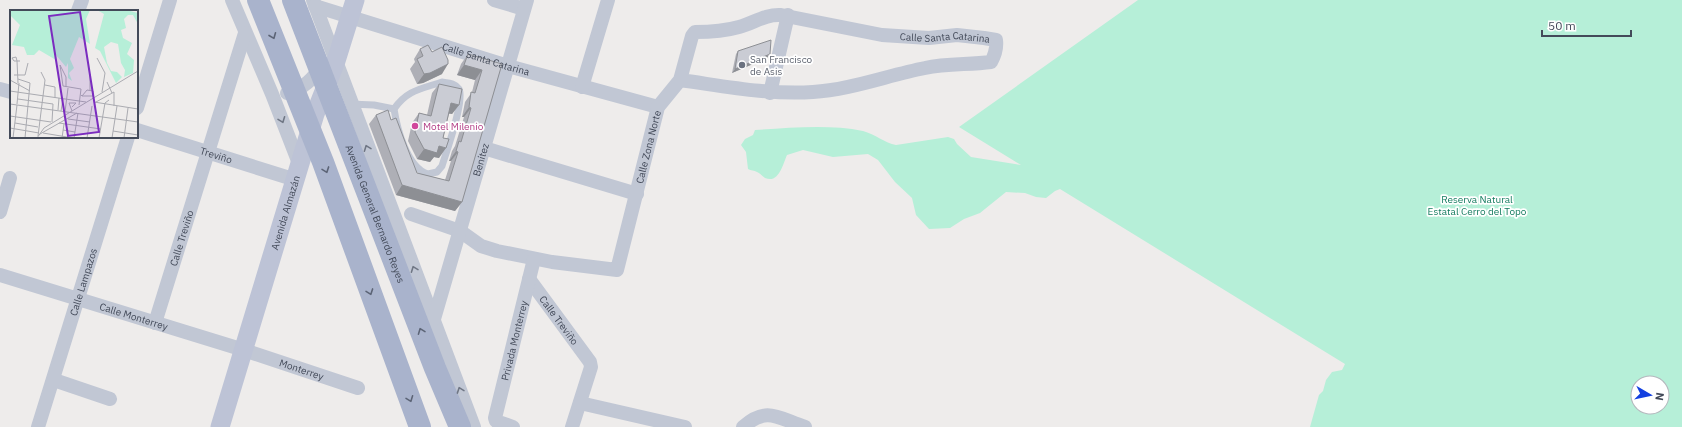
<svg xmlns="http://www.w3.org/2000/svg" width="1682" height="427" font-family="'IBM Plex Sans',sans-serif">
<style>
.green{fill:#b6efd8;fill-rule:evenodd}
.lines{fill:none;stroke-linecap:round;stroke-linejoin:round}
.lane{stroke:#c1c7d4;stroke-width:7}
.street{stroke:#c1c7d4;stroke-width:14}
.secondary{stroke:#bdc3d6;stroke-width:19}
.primary{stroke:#a9b3cc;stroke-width:22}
.wall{fill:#aeafb6}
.shaded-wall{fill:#8d8f94}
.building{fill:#caccd4;stroke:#8d8f94}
.oneway{stroke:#5c6476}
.oneway2{stroke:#6f7684}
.worship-dot{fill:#6b7280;stroke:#fff;stroke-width:1.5}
.hotel-dot{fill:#d1479c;stroke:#fff;stroke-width:1.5}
.labels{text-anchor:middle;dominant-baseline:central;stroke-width:3.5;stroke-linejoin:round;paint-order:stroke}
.street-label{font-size:10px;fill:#434a59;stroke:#fff}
.worship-label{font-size:10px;fill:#5b616d;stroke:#fff;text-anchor:start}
.hotel-label{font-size:10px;fill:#b23c85;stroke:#fff;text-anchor:start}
.park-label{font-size:10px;fill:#137b5e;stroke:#fff}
.inset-road{fill:none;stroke:#aaabb1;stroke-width:1}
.view{fill:#7b2cbf;fill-opacity:0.15;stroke:#7b2cbf;stroke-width:2}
.inset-edge{fill:none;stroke:#434a59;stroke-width:2}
</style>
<rect width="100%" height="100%" fill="#eeeceb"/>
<path class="green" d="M1138 0H1682V427H1310L1319 395 1323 391 1326 380 1332 372 1342 370 1345 364 1060 189 1055 191 1046 198 1036 197 1025 193 1006 192 980 213 964 219 950 228 929 229 916 215 912 198 895 182 878 160 868 154 833 157 803 150 787 155C783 164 779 184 765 178 762 176 760 173 757 172 754 170 751 171 748 169L746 152 741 145 745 139 753 135 755 130C789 128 829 124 863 131 875 134 885 143 896 145L948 137 954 139 957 144 971 157 1021 165 959 127ZM1638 383H1662V407H1638Z"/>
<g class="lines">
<g class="lane">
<path d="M442 82C448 83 455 83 459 89 465 100 446 153 442 166L437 172 428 174C407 168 397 128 394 109 407 90 421 89 442 82Z"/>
<polyline points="350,104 374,105 394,109"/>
</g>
<g class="street">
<polyline points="232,0 272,94 300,166"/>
<polyline points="313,0 474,427"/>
<polyline points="494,0 524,9"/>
<path id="s1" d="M315 6 508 66 658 107"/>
<polyline points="78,11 82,0"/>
<polyline points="582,87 608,0"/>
<polyline points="0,89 11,92"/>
<path d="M287 93C303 89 314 79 322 64"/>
<polyline points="770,93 788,15"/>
<polyline points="137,108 170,0"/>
<path id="s2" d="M137 130 296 180"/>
<polyline points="484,148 637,194"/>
<polyline points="0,212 10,178"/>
<path id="s3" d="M411 214 460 231 481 246 497 251 552 262 617 270 658 107 680 80 692 36 695 32C710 32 725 31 739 27 754 23 765 14 781 15L882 35 929 38 957 35 984 38 996 40C997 48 995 55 991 62 969 65 947 63 925 68 889 75 849 90 813 92 768 95 724 86 680 80"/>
<path id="s4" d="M0 275 244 350 358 388"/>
<path id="s5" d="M529 279 590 362 591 367 572 427"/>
<path id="s6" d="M434 319 527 0"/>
<path id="s7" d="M155 323 245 33"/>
<polyline points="54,380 110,399"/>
<polyline points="580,403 685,427"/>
<path id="s8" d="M38 427 128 137"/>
<path id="s9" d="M513 427 496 421 495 418 534 259"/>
<path d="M743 427C767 406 778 418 805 427"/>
</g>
<path class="secondary" id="s10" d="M220 427 315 114 336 61 355 0"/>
<g class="primary">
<polyline points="258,0 323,162 420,427"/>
<path id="s11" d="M293 0 435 368 460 427"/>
</g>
</g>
<g class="wall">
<polygon points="420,49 442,74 423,83 417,84 410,69 415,62 414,59"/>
<polygon points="738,51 767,58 732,73 736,54"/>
<polygon points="468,54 502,64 462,202 455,211 396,195 369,124 376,115 391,120 417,173 445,180 451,161 449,161 452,151 455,146 464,117 462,117 465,102 472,92 475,80 457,75 461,64"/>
<polygon points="439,84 459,105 452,114 449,114 443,138 439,158 434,157 430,162 417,159 408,141 412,123 419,113 427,115 432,93"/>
</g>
<g class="shaded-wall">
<polygon points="770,54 767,58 732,73 735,69"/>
<polygon points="448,64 442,74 423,83 417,84 424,74"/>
<polygon points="464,65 482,70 475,80 457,75"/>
<polygon points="451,103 459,105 452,114 445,112"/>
<polygon points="469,107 471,108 464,117 462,117"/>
<polygon points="439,146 446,148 439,158 434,157 430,162 417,159 424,149"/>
<polygon points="456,151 458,152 451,161 449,161"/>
<polygon points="402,185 462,202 455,211 396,195"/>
</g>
<g class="building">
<polygon points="771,40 770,54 735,69 738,51"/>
<polygon points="428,45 432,52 442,47 448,60 448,64 430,73 424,74 417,59 423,56 420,49"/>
<polygon points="468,54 502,64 462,202 402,185 376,115 388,110 391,120 396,118 417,173 449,181 458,152 456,151 459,141 461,142 471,108 469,107 471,92 475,93 482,70 464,65"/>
<polygon points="439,84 462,89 459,105 451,103 443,138 449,139 446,148 439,146 437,153 424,149 415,132 419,113 431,116"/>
</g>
<defs><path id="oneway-chevron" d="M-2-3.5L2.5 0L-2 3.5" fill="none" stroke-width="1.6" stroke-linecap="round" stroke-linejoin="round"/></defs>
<g class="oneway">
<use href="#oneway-chevron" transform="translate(273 36) rotate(68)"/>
<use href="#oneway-chevron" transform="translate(326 170) rotate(70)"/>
<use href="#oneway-chevron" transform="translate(370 292) rotate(70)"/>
<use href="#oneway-chevron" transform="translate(421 331) rotate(-111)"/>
<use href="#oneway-chevron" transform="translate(410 399) rotate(69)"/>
</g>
<g class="oneway2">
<use href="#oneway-chevron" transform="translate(282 120) rotate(69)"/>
<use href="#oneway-chevron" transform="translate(367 148) rotate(-111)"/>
<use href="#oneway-chevron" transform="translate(414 269) rotate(-111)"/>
<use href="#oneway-chevron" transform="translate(460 390) rotate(-110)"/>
</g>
<circle class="worship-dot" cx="742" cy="65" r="4"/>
<circle class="hotel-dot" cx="415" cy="126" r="4"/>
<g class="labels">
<g class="street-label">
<text stroke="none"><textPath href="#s3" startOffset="724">Calle Santa Catarina</textPath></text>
<text stroke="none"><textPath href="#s1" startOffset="179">Calle Santa Catarina</textPath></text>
<text stroke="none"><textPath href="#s3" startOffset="343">Calle Zona Norte</textPath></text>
<text stroke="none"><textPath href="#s2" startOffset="83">Treviño</textPath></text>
<text stroke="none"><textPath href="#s6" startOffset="166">Benítez</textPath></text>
<text stroke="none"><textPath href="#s10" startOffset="224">Avenida Almazán</textPath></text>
<text stroke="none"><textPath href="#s11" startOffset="229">Avenida General Bernardo Reyes</textPath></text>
<text stroke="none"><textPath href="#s7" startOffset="89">Calle Treviño</textPath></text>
<text stroke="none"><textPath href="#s8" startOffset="152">Calle Lampazos</textPath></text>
<text stroke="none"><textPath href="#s4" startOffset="140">Calle Monterrey</textPath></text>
<text stroke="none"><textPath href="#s5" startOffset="51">Calle Treviño</textPath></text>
<text stroke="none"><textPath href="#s9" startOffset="101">Privada Monterrey</textPath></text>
<text stroke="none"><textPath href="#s4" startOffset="316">Monterrey</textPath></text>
</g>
<g class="worship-label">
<text x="750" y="59">San Francisco<tspan x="750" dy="12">de Asis</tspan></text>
</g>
<g class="hotel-label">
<text x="423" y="126">Motel Milenio</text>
</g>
<g class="park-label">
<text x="1477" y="199">Reserva Natural<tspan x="1477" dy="12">Estatal Cerro del Topo</tspan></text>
</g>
</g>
<g transform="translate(10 10)">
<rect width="128" height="128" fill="#eeeceb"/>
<path d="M0 0H80L76 9 80 34 69 27 60 49 64 58 59 63 62 71 58 68V53L56 57 46 45V50L29 40 24 45H17L14 37 2 35 10 15 0 5ZM87 0H116L128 3V14L123 5H118L114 9 116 18 111 20 113 28 122 33 117 44 124 50 123 63 114 67 115 60 111 53 108 34 101 32 94 37 97 53 101 61 107 62 112 67 106 73 90 41 85 38 94 4Z" fill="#b6efd8"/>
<path class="inset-road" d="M87 48 95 63 92 82M80 64V80M4 65H15L18 53M8 69 20 73 15 128M128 69V82M0 70 20 81M97 72 102 83M8 73 7 51 6 47 2 48 4 51H10M35 75 45 77V88M56 77V67L50 55 53 76 71 79 69 95M0 81 76 92M71 85 72 86H83V81L77 80 72 86M8 89 43 94 42 112M84 92 128 99M86 92 104 82V96M0 94 128 112M7 94 9 73M62 97 66 93H59L62 101M48 100 49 88M51 101 53 89M55 102 58 78M0 106 41 112M58 109 80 112M5 113 28 117M49 113 91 119M0 118 29 123M53 120 65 122M103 121 128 125M33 123 63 128M30 124 67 103M28 126 35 70 31 62M3 128 7 95M27 128 34 118 128 61M52 128 54 114M64 128 68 103M77 128 82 96M89 128 95 93 99 90M102 128 107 96M114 128 118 98"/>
<path class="view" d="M70 2 89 122 58 126 39 6Z"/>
<rect width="128" height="128" class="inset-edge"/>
</g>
<g transform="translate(1650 395) rotate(99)"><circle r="19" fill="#ffffff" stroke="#b4b7bd"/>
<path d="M0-3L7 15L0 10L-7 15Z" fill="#1340e0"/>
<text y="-6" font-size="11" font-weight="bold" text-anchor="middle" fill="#434a59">N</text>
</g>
<path d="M1542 30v6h89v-6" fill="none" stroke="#434a59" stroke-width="2"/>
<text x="1548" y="30" font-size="12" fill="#434a59" stroke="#ffffff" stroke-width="3" paint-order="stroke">50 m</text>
</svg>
